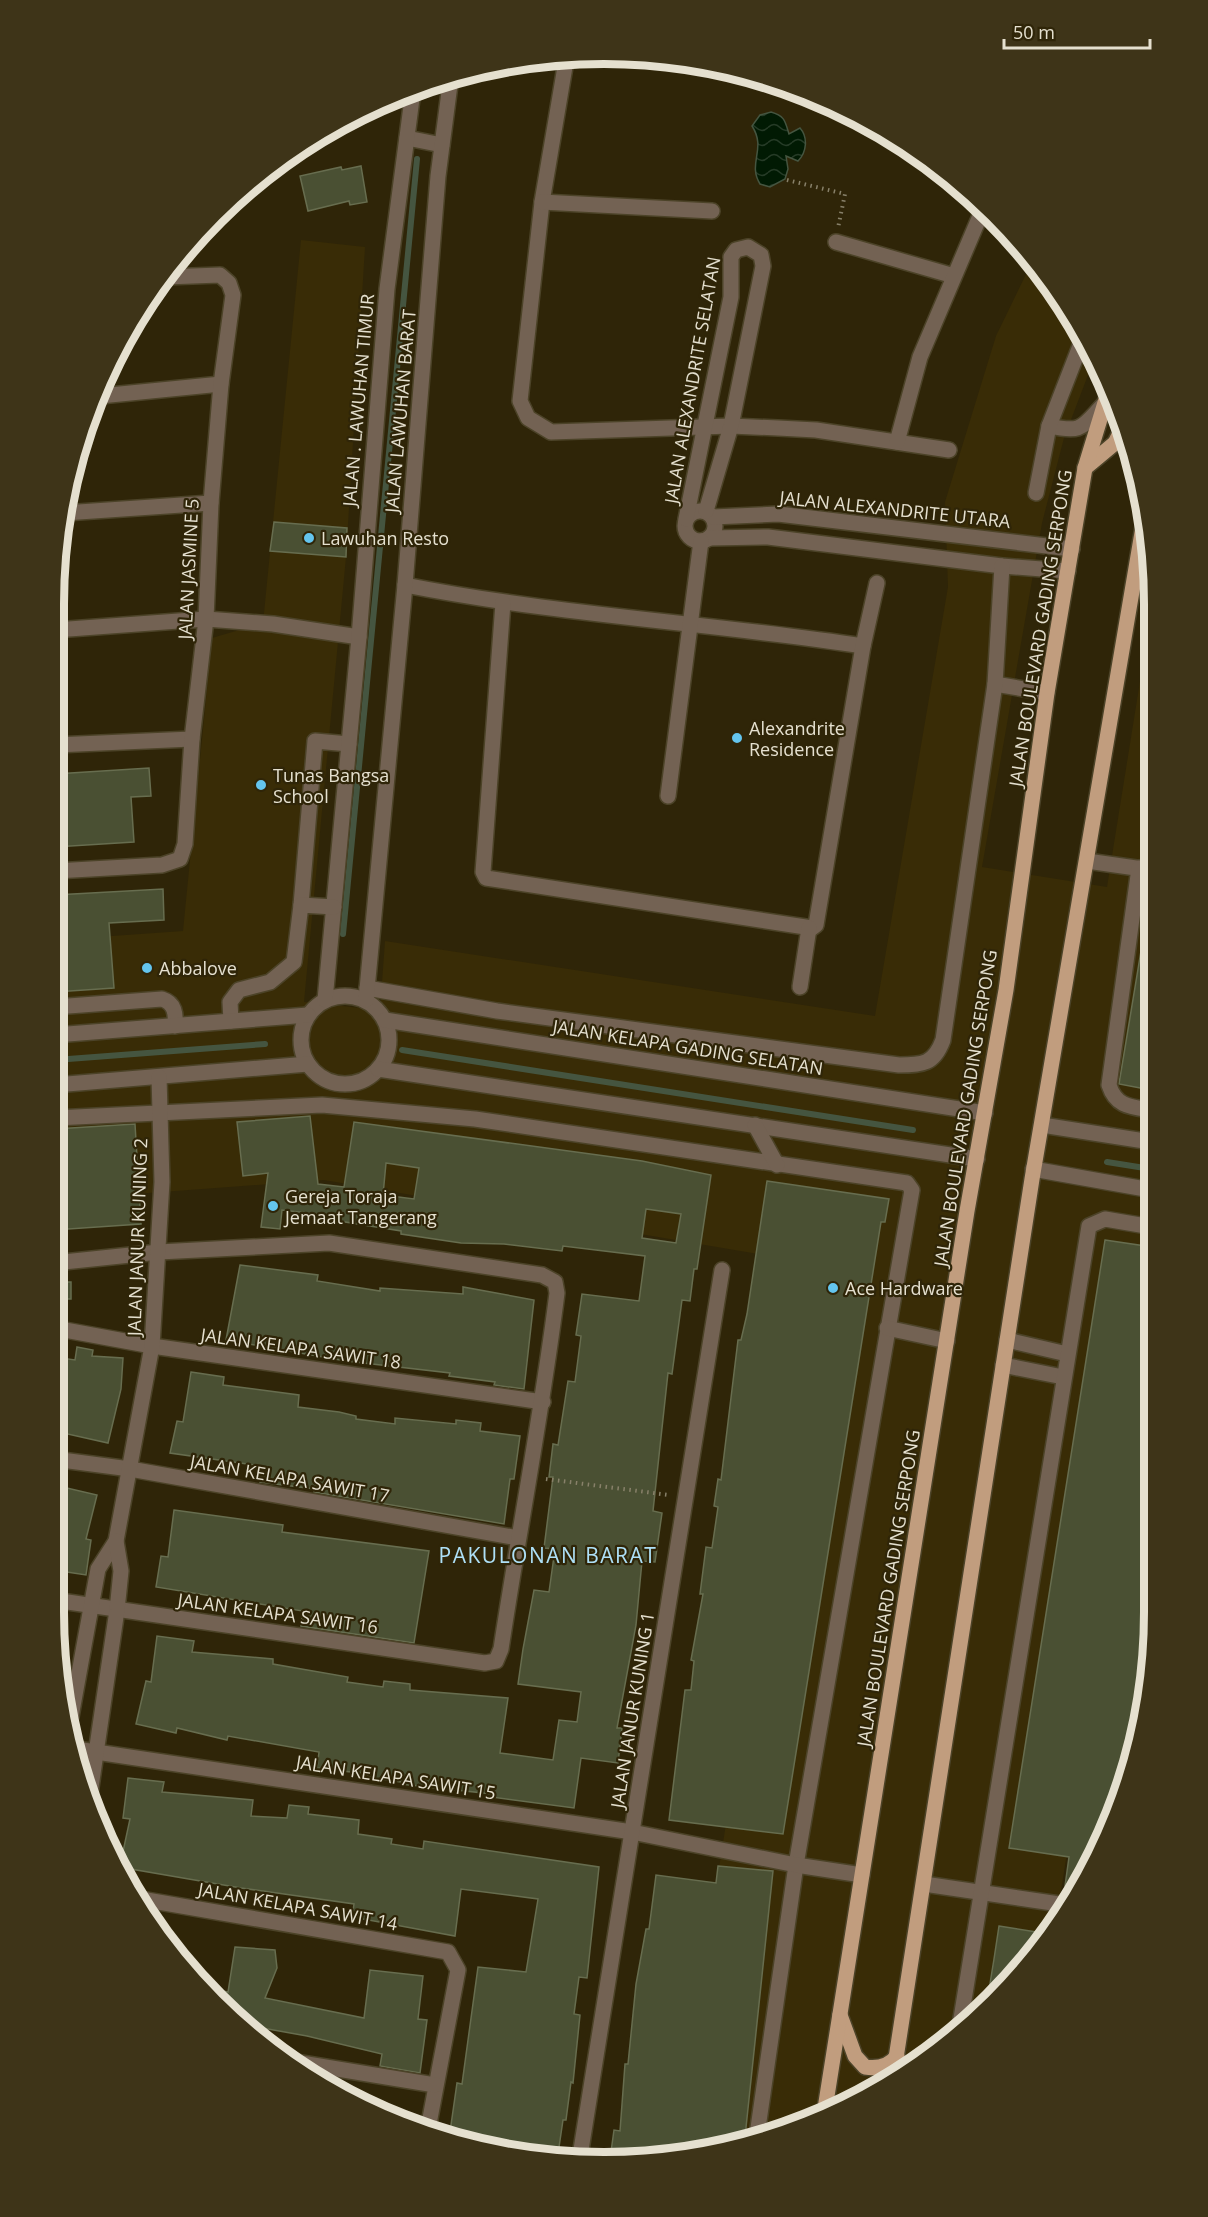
<svg xmlns="http://www.w3.org/2000/svg" width="1208" height="2217" font-family="'Open Sans',sans-serif">
<style>
.built{fill:#392c06}
.water{fill:url(#water-waves);stroke:#455540;stroke-width:1.5}
.lines{fill:none;stroke-linecap:round;stroke-linejoin:round}
.stream{stroke:#455540;stroke-width:6}
.building{fill:#4a5033;stroke:#676d4f;stroke-width:1.5;fill-rule:evenodd}
.minor-casing{stroke:#4c4328;stroke-width:18}
.major-casing{stroke:#4c4328;stroke-width:18}
.path{stroke:#88816a;stroke-width:4;stroke-dasharray:1.5 4.5;stroke-linecap:butt}
.minor{stroke:#736253;stroke-width:15}
.major{stroke:#c19d7e;stroke-width:15}
.poi-dot{fill:#64c5ee;stroke:#2f2508;stroke-width:2}
.labels{text-anchor:middle;dominant-baseline:central;stroke-width:4.5;stroke-linejoin:round;paint-order:stroke}
.street-label{font-size:18px;fill:#e5e0cf;stroke:#2f2508}
.poi-label{font-size:18px;fill:#e5e0cf;stroke:#2f2508;text-anchor:start}
.quarter-label{font-size:21px;letter-spacing:1.5px;fill:#aee0f7;stroke:#2f2508}
.rim{fill:none;stroke:#e5e0cf;stroke-width:8}
</style>
<defs>
<pattern id="water-waves" width="16" height="10" patternUnits="userSpaceOnUse" patternTransform="scale(1.5)"><rect width="16" height="10" fill="#011a03"/><path d="M0 5q4-4 8 0t8 0" fill="none" stroke="#263b27"/></pattern>
</defs>
<rect width="100%" height="100%" fill="#2f2508"/>
<polygon class="built" points="301,240 365,247 346,557 304,1002 380,1010 385,941 875,1016 948,587 945,502 996,336 1031,264 1061,298 1093,362 1064,438 1042,523 982,867 1107,887 1150,619 1152,1342 1148,1341 1057,1916 967,2026 815,2121 673,2154 816,1264 324,1180 54,1200 55,940 183,931 212,638 263,623"/>
<path class="water" d="M771 112C785 116 785 121 789 134L800 128C808 137 807 152 798 161L786 156 788 169 785 179 770 187 760 184C747 163 767 149 752 126L760 115Z"/>
<g class="lines">
<g class="stream">
<polyline points="343,934 417,159"/>
<polyline points="402,1050 913,1130"/>
<polyline points="55,1060 265,1044"/>
<polyline points="1107,1162 1151,1169"/>
</g>
</g>
<g class="building">
<polygon points="361,166 367,202 350,205 349,201 308,211 300,176 341,167 342,170"/>
<polygon points="274,522 347,528 346,557 270,551"/>
<polygon points="149,768 151,796 131,797 134,842 55,847 55,774"/>
<polygon points="163,889 164,920 109,923 114,988 55,992 55,895"/>
<polygon points="1142,945 1151,945 1151,1090 1119,1084"/>
<path d="M310 1116 318 1184 344 1187 354 1122 642 1161 711 1175 697 1269H694L690 1301 682 1300 672 1374 668 1373 653 1511 662 1513 655 1562 642 1561 636 1625 617 1728H622L618 1763 581 1758 574 1808 491 1797 492 1794 401 1784V1782L367 1777 368 1774 317 1768 319 1752 228 1736 227 1740 177 1728 176 1733 136 1724 146 1681 151 1682 157 1636 194 1641 192 1652 273 1659V1664L348 1677 347 1682 383 1687 384 1681 410 1684V1690L508 1698 500 1753 553 1760 559 1720 577 1722 581 1692 518 1684 523 1649 534 1590 549 1592 555 1549 544 1548 553 1477H549L553 1444 558 1445 568 1381 575 1382 581 1336 576 1335 582 1294 639 1301 645 1256 563 1246 562 1251 504 1244 461 1243 401 1234V1231L333 1220V1216L282 1210 280 1229 261 1227 268 1173 243 1176 237 1122ZM386 1163 419 1168 414 1199 383 1195ZM646 1209 681 1214 676 1243 642 1238Z"/>
<polygon points="135,1124 141,1224 54,1230 55,1129"/>
<polygon points="767,1181 889,1199 885,1222 881,1222 783,1834 669,1820 685,1690 691,1690 694,1661 691,1660 703,1594 700,1594 706,1547 712,1548 718,1507 714,1506 718,1479 721,1480 738,1340 741,1340 747,1314"/>
<polygon points="1105,1240 1152,1247 1152,1297 1145,1335 1152,1336 1153,1649 1135,1756 1080,1888 1065,1886 1069,1857 1009,1848"/>
<polygon points="240,1265 318,1275 317,1281 380,1291 380,1288 463,1294 463,1287 534,1300 524,1389 494,1385 495,1382 449,1376 450,1373 346,1361 226,1340"/>
<rect x="54" y="1282" width="17" height="17"/>
<polygon points="77,1347 93,1350 92,1356 123,1358 121,1389 108,1443 54,1431 54,1357 75,1360"/>
<polygon points="191,1372 224,1377 223,1385 299,1395 298,1407 339,1412 356,1416 356,1419 395,1424 395,1418 456,1424 456,1420 481,1423 480,1431 520,1436 514,1479 510,1479 504,1524 314,1492 315,1489 260,1482 262,1466 170,1453 177,1421 183,1422"/>
<polygon points="54,1485 97,1495 86,1539 91,1540 86,1575 54,1570"/>
<polygon points="174,1510 283,1525 282,1532 429,1551 414,1643 301,1626 303,1611 156,1587 161,1556 168,1557"/>
<polygon points="128,1778 164,1782 162,1792 253,1800 251,1816 287,1818 289,1805 309,1807 308,1814 359,1820 358,1834 392,1839 391,1844 423,1849 424,1841 599,1867 587,1978 579,1977 574,2014 580,2015 573,2083 571,2082 566,2120 563,2120 558,2154 462,2144 449,2139 457,2083 462,2084 478,1967 526,1972 538,1899 461,1889 455,1936 352,1917 354,1904 241,1888 125,1868 121,1861 130,1819 123,1818"/>
<polygon points="718,1866 773,1871 745,2137 640,2162 610,2159 614,2130 620,2131 625,2064 628,2064 636,1984 646,1929 649,1929 656,1875 716,1883"/>
<polygon points="999,1926 1043,1933 987,2002 994,1959"/>
<polygon points="235,1947 275,1950 277,1968 265,1998 364,2018 370,1970 423,1976 418,2019 427,2020 420,2073 380,2066 382,2054 307,2036 251,2026 212,1989 228,1992"/>
</g>
<g class="lines">
<g class="minor-casing">
<g id="minor">
<polyline points="567,55 542,202 520,401 528,418 551,432 731,426 778,428 816,430 949,450"/>
<polyline points="407,138 442,145"/>
<polyline points="542,202 712,211"/>
<polyline points="836,242 954,276"/>
<polyline points="100,396 221,384"/>
<path d="M1049 426C1083 433 1081 428 1104 404"/>
<polyline points="897,442 920,357 983,209"/>
<polyline points="1036,493 1049,426 1082,341"/>
<circle cx="700" cy="526" r="15"/>
<polyline points="64,513 211,503"/>
<polyline points="713,517 778,514 1072,549"/>
<polyline points="686,519 731,297 731,257 736,250 748,247 761,255 763,266 731,426 706,511"/>
<polyline points="709,538 768,537 1002,566 1068,571"/>
<path d="M405 585C557 615 711 623 863 646"/>
<polyline points="503,603 483,872 486,878 812,928 816,925 863,646 877,583"/>
<polyline points="55,630 206,619 273,624 359,637"/>
<polyline points="995,684 1047,693"/>
<polyline points="55,745 192,739"/>
<polyline points="668,796 701,541"/>
<polyline points="1087,861 1150,870"/>
<path d="M1139 868 1109 1085C1116 1107 1131 1107 1151 1110"/>
<polyline points="55,871 162,865 180,859 185,844 192,739 206,619 211,503 221,384 233,295 229,283 220,275 165,277"/>
<polyline points="301,905 315,741 349,744"/>
<polyline points="800,987 809,928"/>
<path d="M367 988 497 1011 899 1065C923 1065 934 1064 943 1040L995 684 1002 566"/>
<circle cx="345" cy="1040" r="44"/>
<polyline points="325,1000 359,637 387,289 413,91"/>
<polyline points="366,1000 405,585 438,176 451,77"/>
<path d="M55 1007 162 999C175 1003 176 1014 175 1026"/>
<polyline points="385,1020 985,1113"/>
<polyline points="231,1021 230,1002 239,990 270,982 294,962 301,905 334,907"/>
<polyline points="55,1035 308,1015"/>
<polyline points="378,1069 977,1159"/>
<polyline points="55,1085 308,1064"/>
<polyline points="55,1118 322,1105 475,1119 907,1183 912,1190 796,1865 757,2135"/>
<polyline points="755,1125 777,1165"/>
<polyline points="1042,1125 1151,1142"/>
<polyline points="1033,1169 1151,1190"/>
<polyline points="54,1328 152,1346 543,1402"/>
<polyline points="887,1328 947,1341"/>
<polyline points="1007,1340 1067,1354"/>
<polyline points="1003,1365 1063,1377"/>
<polyline points="54,1459 130,1469 518,1538"/>
<path d="M54 1600 485 1663 496 1661 501 1649C519 1530 542 1413 557 1293L555 1282 542 1275 329 1243 159 1252 54 1263"/>
<polyline points="71,1717 98,1569 116,1541 152,1346 162,1182 159,1077"/>
<polyline points="76,1749 632,1832 796,1865 862,1875"/>
<polyline points="89,1801 117,1610 121,1571 116,1541"/>
<polyline points="924,1884 1066,1905"/>
<polyline points="141,1899 448,1952 458,1970 428,2129"/>
<polyline points="959,2031 1089,1226 1105,1219 1152,1227"/>
<polyline points="289,2061 435,2085"/>
<polyline points="580,2156 722,1270"/>
</g>
</g>
<g class="major-casing">
<g id="major">
<polyline points="1085,468 1115,443 1124,425"/>
<path d="M840 2015 855 2056 865 2067C878 2069 889 2067 897 2056"/>
<polyline points="894,2071 1032,1179 1145,515"/>
<polyline points="824,2115 967,1211 1006,990 1047,693 1085,468 1108,393"/>
</g>
</g>
<g class="path">
<polyline points="787,180 845,194 838,228"/>
<polyline points="546,1479 669,1495"/>
</g>
<use href="#minor" class="minor"/>
<use href="#major" class="major"/>
</g>
<g class="poi-dot">
<circle cx="309" cy="538" r="6"/>
<circle cx="737" cy="738" r="6"/>
<circle cx="261" cy="785" r="6"/>
<circle cx="147" cy="968" r="6"/>
<circle cx="273" cy="1206" r="6"/>
<circle cx="833" cy="1288" r="6"/>
</g>
<g class="labels">
<g class="street-label">
<text transform="translate(692 380) rotate(-80)">JALAN ALEXANDRITE SELATAN</text>
<text transform="translate(358 400) rotate(-85)">JALAN . LAWUHAN TIMUR</text>
<text transform="translate(400 411) rotate(-85)">JALAN LAWUHAN BARAT</text>
<text transform="translate(895 509) rotate(6)">JALAN ALEXANDRITE UTARA</text>
<text transform="translate(188 569) rotate(-87)">JALAN JASMINE 5</text>
<text transform="translate(1040 628) rotate(-81)">JALAN BOULEVARD GADING SERPONG</text>
<text transform="translate(688 1047) rotate(9)">JALAN KELAPA GADING SELATAN</text>
<text transform="translate(965 1108) rotate(-81)">JALAN BOULEVARD GADING SERPONG</text>
<text transform="translate(137 1237) rotate(-88)">JALAN JANUR KUNING 2</text>
<text transform="translate(301 1348) rotate(8)">JALAN KELAPA SAWIT 18</text>
<text transform="translate(290 1478) rotate(10)">JALAN KELAPA SAWIT 17</text>
<text transform="translate(888 1588) rotate(-81)">JALAN BOULEVARD GADING SERPONG</text>
<text transform="translate(278 1613) rotate(8)">JALAN KELAPA SAWIT 16</text>
<text transform="translate(632 1710) rotate(-81)">JALAN JANUR KUNING 1</text>
<text transform="translate(396 1777) rotate(9)">JALAN KELAPA SAWIT 15</text>
<text transform="translate(298 1906) rotate(10)">JALAN KELAPA SAWIT 14</text>
</g>
<g class="poi-label">
<text x="321" y="538">Lawuhan Resto</text>
<text x="749" y="728">Alexandrite<tspan x="749" dy="21">Residence</tspan></text>
<text x="273" y="775">Tunas Bangsa<tspan x="273" dy="21">School</tspan></text>
<text x="159" y="968">Abbalove</text>
<text x="285" y="1196">Gereja Toraja<tspan x="285" dy="21">Jemaat Tangerang</tspan></text>
<text x="845" y="1288">Ace Hardware</text>
</g>
<g class="quarter-label">
<text x="548" y="1555">PAKULONAN BARAT</text>
</g>
</g>
<path d="M0 0H1208V2217H0ZM604 64H604A540 540 0 0 1 1144 604V1612A540 540 0 0 1 604 2152H604A540 540 0 0 1 64 1612V604A540 540 0 0 1 604 64Z" fill="#3e3418" fill-rule="evenodd"/>
<path class="rim" d="M604 64H604A540 540 0 0 1 1144 604V1612A540 540 0 0 1 604 2152H604A540 540 0 0 1 64 1612V604A540 540 0 0 1 604 64Z"/>
<path d="M1004 39v9h146v-9" fill="none" stroke="#e5e0cf" stroke-width="3"/>
<text x="1013" y="39" font-size="18" fill="#e5e0cf" stroke="#2f2508" stroke-width="4.5" paint-order="stroke">50 m</text>
</svg>
